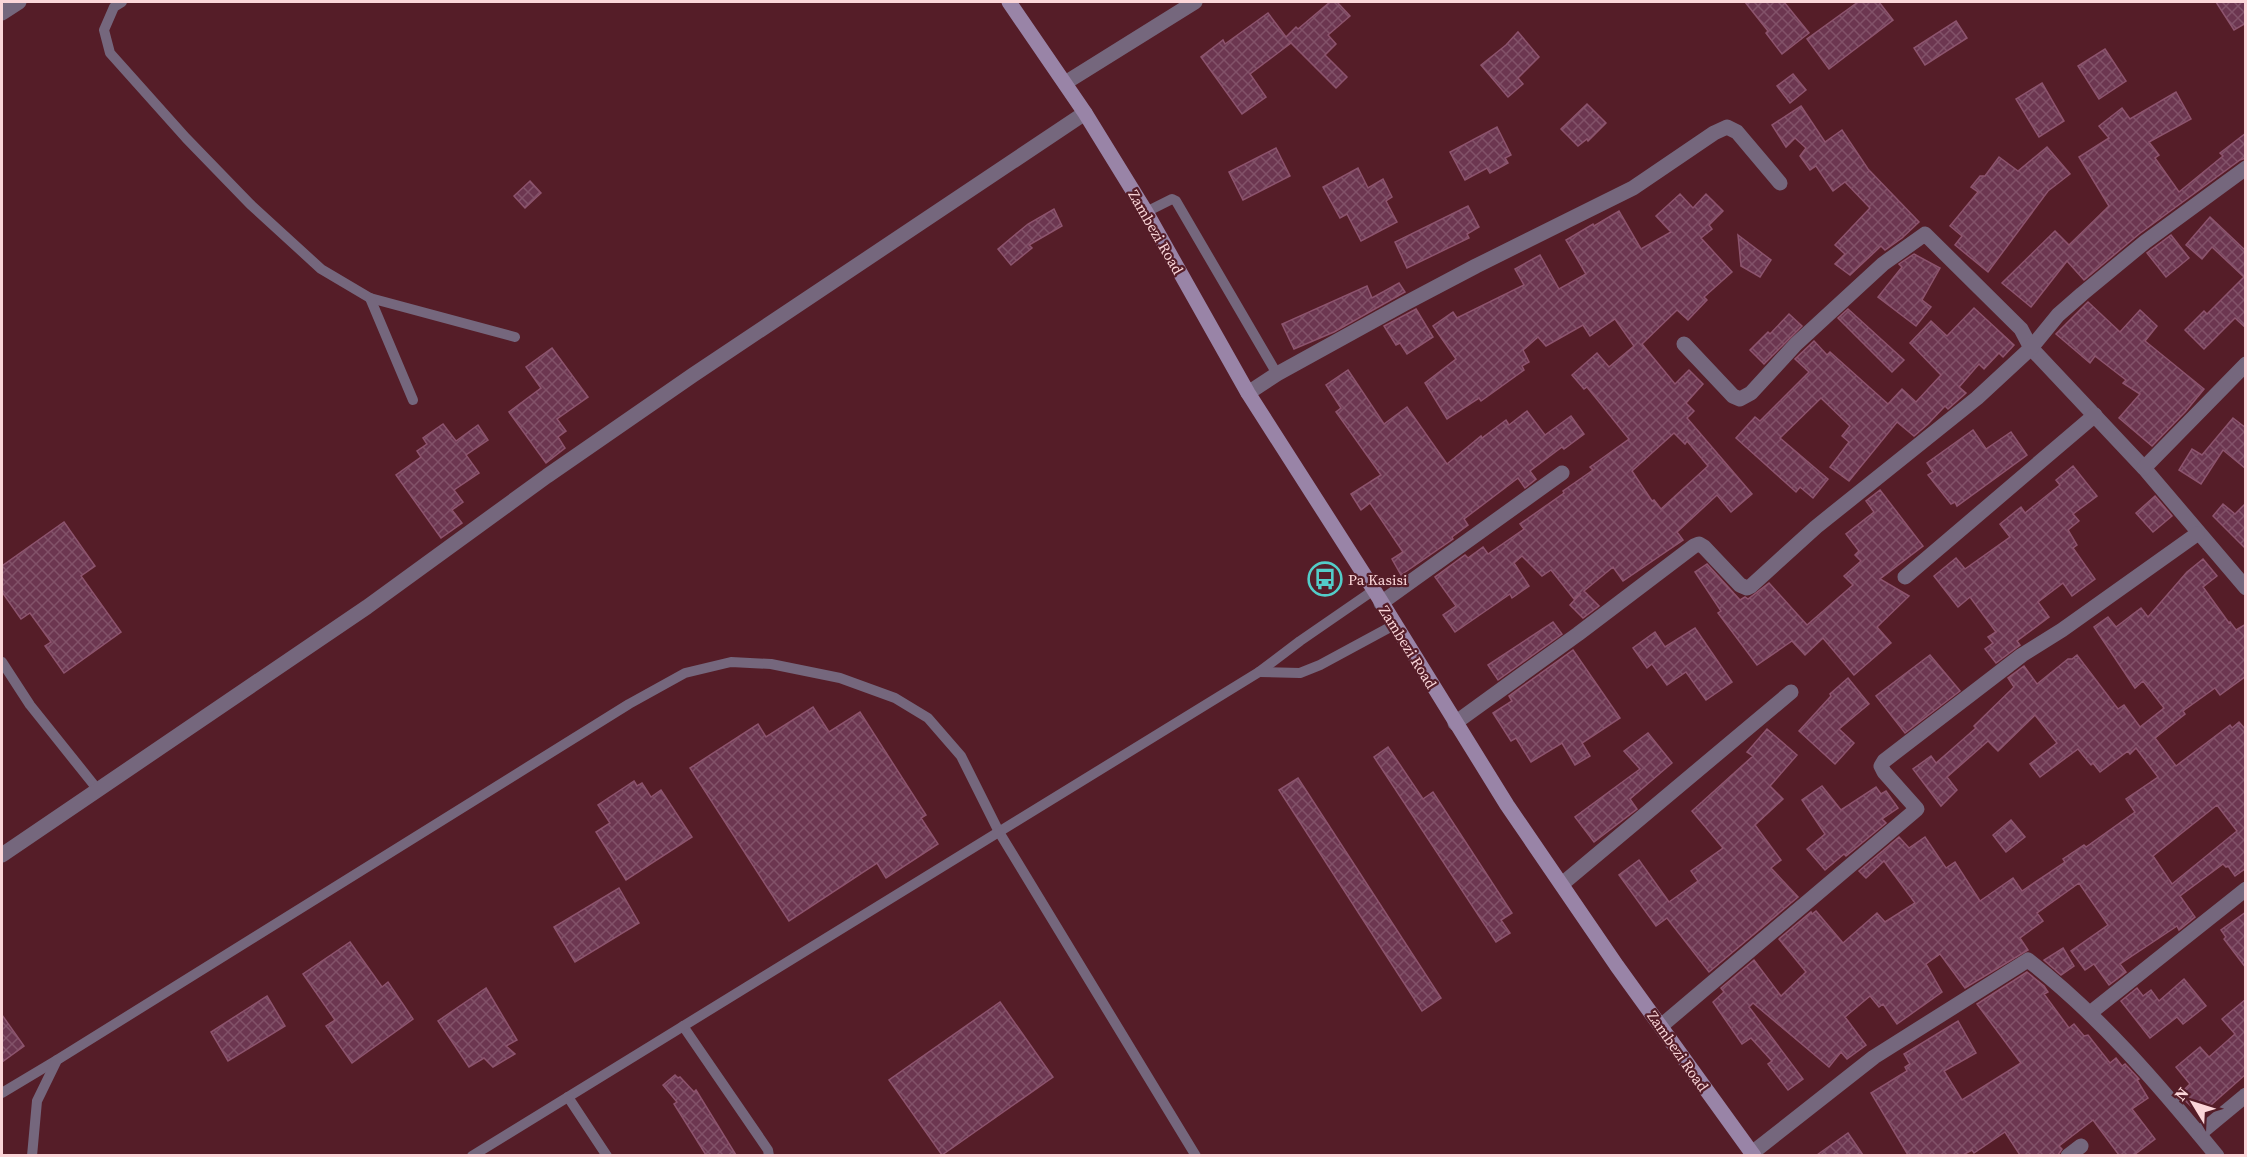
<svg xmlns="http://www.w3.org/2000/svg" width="2247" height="1157" font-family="'Source Serif 4',serif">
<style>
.building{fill:url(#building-cross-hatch);stroke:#8d546e;stroke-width:1.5;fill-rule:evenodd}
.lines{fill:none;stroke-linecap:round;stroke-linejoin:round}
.service{stroke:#75677d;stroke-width:10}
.minor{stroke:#75677d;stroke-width:15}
.secondary{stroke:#9984a7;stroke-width:15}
.labels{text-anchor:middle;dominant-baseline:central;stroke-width:4.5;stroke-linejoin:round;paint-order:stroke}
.street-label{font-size:15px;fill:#fbd6d9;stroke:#551d28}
.poi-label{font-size:15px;fill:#fbd6d9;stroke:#551d28;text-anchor:start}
</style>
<defs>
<pattern id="building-cross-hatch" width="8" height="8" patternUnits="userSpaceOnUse" patternTransform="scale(1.5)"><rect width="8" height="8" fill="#6c3650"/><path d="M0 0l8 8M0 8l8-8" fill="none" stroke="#825269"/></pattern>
</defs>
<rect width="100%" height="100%" fill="#551d28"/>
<g class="building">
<polygon points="1330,2 1337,2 1350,16 1328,35 1336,44 1325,55 1347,77 1336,88 1289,41 1291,43 1250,74 1266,97 1242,114 1201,57 1223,40 1225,44 1268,13 1286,37 1296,27 1298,29"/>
<polygon points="1745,2 1784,2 1809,33 1782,54 1766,33 1768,31"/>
<polygon points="1858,2 1879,2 1893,20 1829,69 1807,39"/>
<polygon points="2216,2 2246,2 2246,23 2234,30"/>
<polygon points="1956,21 1967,38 1925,65 1914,48"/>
<polygon points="1518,32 1539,57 1518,78 1523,84 1508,97 1481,65 1506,45"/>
<polygon points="2105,49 2126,81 2099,99 2078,66"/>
<polygon points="1793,74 1806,90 1790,103 1777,86"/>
<polygon points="2042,83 2064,121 2039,137 2016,99"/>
<polygon points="2176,92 2191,119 2149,142 2159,155 2155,158 2179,192 2223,156 2220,153 2246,133 2246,158 2240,160 2139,234 2084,280 2067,261 2031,307 2002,283 2055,231 2069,245 2109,206 2079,157 2109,138 2099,126 2122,108 2130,119"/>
<polygon points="1587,104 1606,123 1588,141 1587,139 1578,146 1561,129"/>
<polygon points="1801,106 1825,142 1842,130 1868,169 1919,222 1902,238 1885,250 1881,246 1850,275 1835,264 1845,254 1835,245 1870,208 1845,182 1833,191 1816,166 1810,170 1800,156 1806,148 1795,138 1786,147 1772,125"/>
<polygon points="1497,127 1511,155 1505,158 1508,163 1490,173 1487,168 1465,180 1450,152"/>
<polygon points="2047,147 2070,174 2048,191 1988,272 1955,245 1962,236 1950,226 1978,192 1971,187 1980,176 1985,176 1999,157 2018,171"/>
<polygon points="1276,148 1290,176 1243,200 1229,172"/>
<polygon points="1358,168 1368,188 1383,179 1392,197 1386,201 1397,222 1361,241 1347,214 1340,218 1323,187"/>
<polygon points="530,181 541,193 525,208 514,196"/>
<path d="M1680 194 1693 208 1706 194 1723 211 1709 225 1712 229 1701 238 1732 272 1704 297 1707 300 1688 320 1677 310 1642 344 1675 384 1689 370 1703 384 1686 403 1694 411 1687 418 1752 494 1731 512 1717 495 1677 532 1683 540 1623 581 1613 567 1584 591 1599 606 1583 618 1570 605 1581 593 1574 599 1551 570 1542 576 1522 556 1514 563 1529 586 1512 598 1510 594 1455 632 1443 615 1456 606 1435 577 1465 555 1468 558 1483 547 1488 554 1524 529 1520 524 1564 493 1563 491 1593 470 1590 467 1629 439 1587 387 1584 389 1572 375 1597 353 1609 367 1634 346 1615 319 1590 336 1583 325 1546 346 1538 337 1523 350 1529 362 1522 366 1524 370 1481 401 1479 398 1447 419 1425 383 1456 359 1433 326 1453 312 1457 318 1524 285 1515 269 1540 255 1559 289 1586 274 1566 240 1593 224 1594 226 1619 211 1641 249 1671 232 1656 216ZM1674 433 1685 444 1687 441 1708 466 1661 509 1654 500 1652 501 1632 471Z"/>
<polygon points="1468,206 1479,227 1467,234 1469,238 1407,268 1395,242"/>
<polygon points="1054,209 1062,226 1029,245 1032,248 1011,265 998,249 1028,224"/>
<polygon points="2210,217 2246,251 2246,328 2235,318 2204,349 2185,330 2204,311 2207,314 2244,277 2212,247 2202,259 2186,245"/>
<polygon points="1738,235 1771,260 1760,277 1741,266"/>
<polygon points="2171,235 2189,258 2166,277 2147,253"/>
<polygon points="1914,254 1940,268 1922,300 1931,307 1916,326 1878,297 1902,267 1899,264"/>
<polygon points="1399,283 1405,292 1334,332 1294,349 1282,324 1367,286 1372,298"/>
<polygon points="2088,302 2120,332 2140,310 2157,326 2145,341 2204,389 2186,411 2152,446 2119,418 2140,394 2123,383 2126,380 2095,356 2090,363 2056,334"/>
<polygon points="1974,308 2014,345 2003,357 1999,353 1984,369 1979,364 1959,387 1966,393 1948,409 1945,406 1928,424 1914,436 1897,422 1849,481 1830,467 1849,442 1842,436 1850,426 1821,398 1780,438 1828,479 1813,498 1800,487 1796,492 1736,438 1755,417 1760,421 1809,372 1795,359 1814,341 1827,355 1830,352 1888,404 1902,389 1916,402 1941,375 1910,343 1931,321 1947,336"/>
<polygon points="1416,309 1433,337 1407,354 1400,343 1396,345 1384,326"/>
<polygon points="1848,309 1904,360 1892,372 1838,318"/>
<polygon points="1789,314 1802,326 1764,364 1750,350 1768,332 1770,334"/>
<polygon points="552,348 588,397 557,419 566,431 558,437 565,448 546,463 509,412 541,388 526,367"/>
<polygon points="1348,370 1384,424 1407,407 1447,464 1481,436 1482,438 1506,420 1509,425 1527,411 1545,435 1571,416 1584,434 1564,449 1562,447 1530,471 1536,479 1525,488 1518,478 1464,519 1468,525 1452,537 1453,539 1401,575 1392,559 1403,552 1370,503 1361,510 1351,494 1381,475 1336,412 1341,408 1326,385"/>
<polygon points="2233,418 2246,428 2246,469 2223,450 2201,484 2179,470 2192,449 2202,455"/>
<polygon points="443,424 456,441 478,425 488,440 466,455 479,473 454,490 463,502 452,510 462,523 441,538 396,475 421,457 417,451 427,444 423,438"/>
<polygon points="1973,430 1986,449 2011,432 2027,455 1957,506 1955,502 1951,504 1928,475 1933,472 1927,463"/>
<polygon points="2073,466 2097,496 2073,514 2079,521 2068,530 2077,545 2073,548 2095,579 2072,596 2063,583 2038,602 2049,617 2017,641 2020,645 1996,663 1985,649 1993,643 1988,637 1996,632 1970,597 1958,607 1934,576 1956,558 1965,569 2010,537 2000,524 2021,507 2025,513 2060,485 2056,480"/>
<polygon points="1880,490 1923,546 1880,579 1909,596 1877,627 1891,643 1854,675 1823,638 1805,655 1792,641 1757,665 1718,613 1721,611 1695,572 1707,564 1740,600 1745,597 1748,599 1769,583 1807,625 1853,585 1844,576 1861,561 1855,555 1859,551 1846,534 1874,512 1866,501"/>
<polygon points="2155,496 2172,516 2153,532 2136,513"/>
<polygon points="2246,503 2246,549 2213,516 2223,504 2235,514"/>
<polygon points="64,522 95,566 81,576 121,632 64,673 45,646 51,642 30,613 21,619 2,592 2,566"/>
<path d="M2203 559 2217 576 2203 587 2229 623 2230 622 2236 630 2246 624V676L2220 695 2215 688 2183 711 2185 714 2155 738 2176 766 2230 725 2232 728 2239 722 2246 730V868L2235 876 2228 866 2226 867 2223 864 2180 896 2195 917 2179 930 2177 926 2120 964 2126 972 2109 985 2094 964 2085 970 2071 951 2108 925 2079 883 2037 913 2043 921 2020 938 2028 950 1965 988 1940 954 1926 964 1942 992 1897 1024 1883 1004 1879 1007 1870 996 1845 1017 1866 1045 1847 1059 1841 1052 1829 1067 1753 1003 1749 1007 1803 1079 1788 1090 1768 1064 1772 1061 1751 1038 1742 1044 1713 1002 1724 992 1721 988 1754 960 1781 996 1806 972 1779 939 1811 912 1812 914 1816 911 1843 943 1877 913 1885 922 1915 903 1884 861 1866 878 1859 871 1899 837 1909 848 1925 837 1946 868 1955 862 1980 901 2013 878 2022 891 2065 862 2063 859 2084 845 2086 847 2135 812 2126 799 2158 777 2136 748 2130 754 2128 751 2100 772 2093 763 2091 765 2078 749 2040 777 2030 764 2057 743 2035 715 1998 751 1988 741 1947 777 1957 790 1941 806 1913 769 1931 756 1936 763 1976 728 1974 726 2014 687 2008 678 2024 666 2037 684 2068 659H2072L2077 655 2118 709 2124 705 2140 727 2164 708 2143 681 2135 688 2094 627 2108 617 2116 627 2141 608 2148 617 2187 572ZM2217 805 2237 831 2172 884 2153 856Z"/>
<polygon points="1553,622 1562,634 1498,680 1488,665"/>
<polygon points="1695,628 1732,682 1706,700 1686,672 1667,685 1652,664 1647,668 1633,648 1655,632 1665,647"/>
<polygon points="1573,650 1620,718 1582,743 1590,756 1575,765 1562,743 1531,762 1516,738 1511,741 1493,713 1512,701 1509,696"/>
<polygon points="1930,655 1960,691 1905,733 1876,696"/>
<polygon points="1848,678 1869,704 1839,729 1854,743 1835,764 1799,731 1831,696 1830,694"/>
<polygon points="813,707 829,732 860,712 926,815 921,818 938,844 886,878 877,863 789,921 690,768 758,724 766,737"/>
<polygon points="1767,729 1797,755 1770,786 1783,799 1755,825 1781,860 1771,868 1798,897 1709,972 1667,918 1656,926 1619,875 1639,860 1669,902 1698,881 1691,871 1723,848 1692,811 1753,756 1747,752"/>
<polygon points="1648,733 1672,763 1630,799 1637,809 1594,842 1575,817 1640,769 1624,751"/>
<polygon points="1388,747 1423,799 1433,792 1512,913 1501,920 1510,933 1496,942 1374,757"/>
<polygon points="1298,778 1441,998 1422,1011 1279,790"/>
<polygon points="634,781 637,786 642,783 651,797 661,790 692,837 626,880 596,832 610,823 598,805"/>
<polygon points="1822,786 1841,810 1876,787 1881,794 1886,791 1898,808 1882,819 1886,823 1846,856 1844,854 1825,870 1807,849 1825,834 1802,800"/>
<polygon points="2011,820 2025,837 2006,852 1993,835"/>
<polygon points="619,888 639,923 575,962 554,927"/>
<polygon points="2246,912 2246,968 2224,939 2226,937 2221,930"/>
<polygon points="350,942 382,987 388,982 413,1019 352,1063 326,1026 335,1020 303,974"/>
<polygon points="2063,948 2074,966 2061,975 2044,960"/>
<polygon points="2027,972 2044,986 2048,992 2044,994 2069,1028 2074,1024 2084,1036 2088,1035 2110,1063 2116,1058 2122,1066 2125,1064 2139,1079 2137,1080 2148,1098 2132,1109 2155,1139 2134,1155 2119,1155 2093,1120 2059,1146 2062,1149 2058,1155 2020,1155 2005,1132 1974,1153 1972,1150 1963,1155 1908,1155 1871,1093 1907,1071 1905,1067 1910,1064 1904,1054 1958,1021 1976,1053 1944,1071 1962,1100 2021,1063 1977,1004"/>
<polygon points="2184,979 2206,1006 2183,1024 2177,1017 2150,1038 2121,1001 2137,988 2143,996 2151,990 2159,1001"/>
<polygon points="486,988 517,1040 506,1046 515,1054 493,1067 484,1058 469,1067 438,1021"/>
<polygon points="267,996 285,1026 228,1061 211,1032"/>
<polygon points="2246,999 2246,1074 2203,1112 2193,1104 2191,1106 2179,1095 2190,1084 2176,1067 2200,1047 2209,1057 2235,1034 2222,1019"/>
<polygon points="1000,1002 1053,1077 942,1155 889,1080"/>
<polygon points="2,1015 24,1046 2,1062"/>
<polygon points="675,1075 678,1078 680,1077 694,1092 696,1090 736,1155 706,1155 674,1104 677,1102 663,1085"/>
<polygon points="1848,1133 1863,1155 1817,1155"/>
</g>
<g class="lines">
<g class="service">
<polyline points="122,2 114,7 104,30 110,53 186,138 250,204 321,269 370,298 515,337"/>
<polyline points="1146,212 1172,199 1176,201 1277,374"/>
<polyline points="370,298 413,400"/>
<polyline points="2,662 30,705 98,790"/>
<polyline points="1259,672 1300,673 1320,665 1394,625"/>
<polyline points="683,1026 768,1150 769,1156"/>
<polyline points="2,1093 57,1060"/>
<polyline points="568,1097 607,1156"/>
<polyline points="32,1156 37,1101 57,1060 629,704 685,673 731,662 771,664 840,678 895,698 928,718 961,756 999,832 1196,1156"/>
<polyline points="472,1156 1259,672 1300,641 1374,590"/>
</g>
<g class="minor">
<polyline points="2,13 19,2"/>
<polyline points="1065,83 1195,2"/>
<polyline points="1684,344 1733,396 1740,399 1751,393 1796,344 1883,264 1925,234 2021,329 2031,348 2144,468 2246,588"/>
<polyline points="1248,393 1277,374 1404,304 1476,266 1633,188 1714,133 1727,127 1737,132 1780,183"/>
<polyline points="2144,468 2246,364"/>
<polyline points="1905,577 2095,415"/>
<polyline points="1381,603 1562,473"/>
<polyline points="1455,723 1578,634 1694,546 1699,544 1704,547 1740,585 1747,588 1751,586 1816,527 1977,398 2031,348 2058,315 2082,294 2145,242 2246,168"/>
<polyline points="2,855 367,607 547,476 693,375 1085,113"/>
<polyline points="1562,884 1791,692"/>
<polyline points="2090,1013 2246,889"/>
<polyline points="1661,1026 1917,809 1884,772 1881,766 1884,761 2022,655 2062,630 2197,534"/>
<polyline points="2199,1134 2246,1095"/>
<path d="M1752 1153 1874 1057 2028 960C2100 1016 2159 1085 2217 1156"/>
<polyline points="2068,1156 2081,1146"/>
</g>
<polyline class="secondary" points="1009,2 1085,113 1146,212 1248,393 1374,590 1507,805 1617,966 1754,1156"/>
</g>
<defs>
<g id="bus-ring" transform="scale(1.725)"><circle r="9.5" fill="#551d28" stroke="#53cdc9" stroke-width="1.5"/><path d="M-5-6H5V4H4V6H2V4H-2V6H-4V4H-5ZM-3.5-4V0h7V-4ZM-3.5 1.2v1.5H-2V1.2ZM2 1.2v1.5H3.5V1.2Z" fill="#53cdc9"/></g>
</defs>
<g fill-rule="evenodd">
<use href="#bus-ring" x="1325" y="579"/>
</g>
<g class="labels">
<g class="street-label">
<text transform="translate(1156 232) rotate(60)">Zambezi Road</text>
<text transform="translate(1408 647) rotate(58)">Zambezi Road</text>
<text transform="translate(1678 1051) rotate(55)">Zambezi Road</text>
</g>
<g class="poi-label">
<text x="1348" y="579">Pa Kasisi</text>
</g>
</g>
<rect width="2247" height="1157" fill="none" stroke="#fbd6d9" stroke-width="6"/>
<g transform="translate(2193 1103) rotate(308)" stroke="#551d28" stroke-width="4.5" paint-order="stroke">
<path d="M0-4.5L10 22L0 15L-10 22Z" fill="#fbd6d9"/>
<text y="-9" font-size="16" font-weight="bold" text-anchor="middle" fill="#fbd6d9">N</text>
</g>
</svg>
